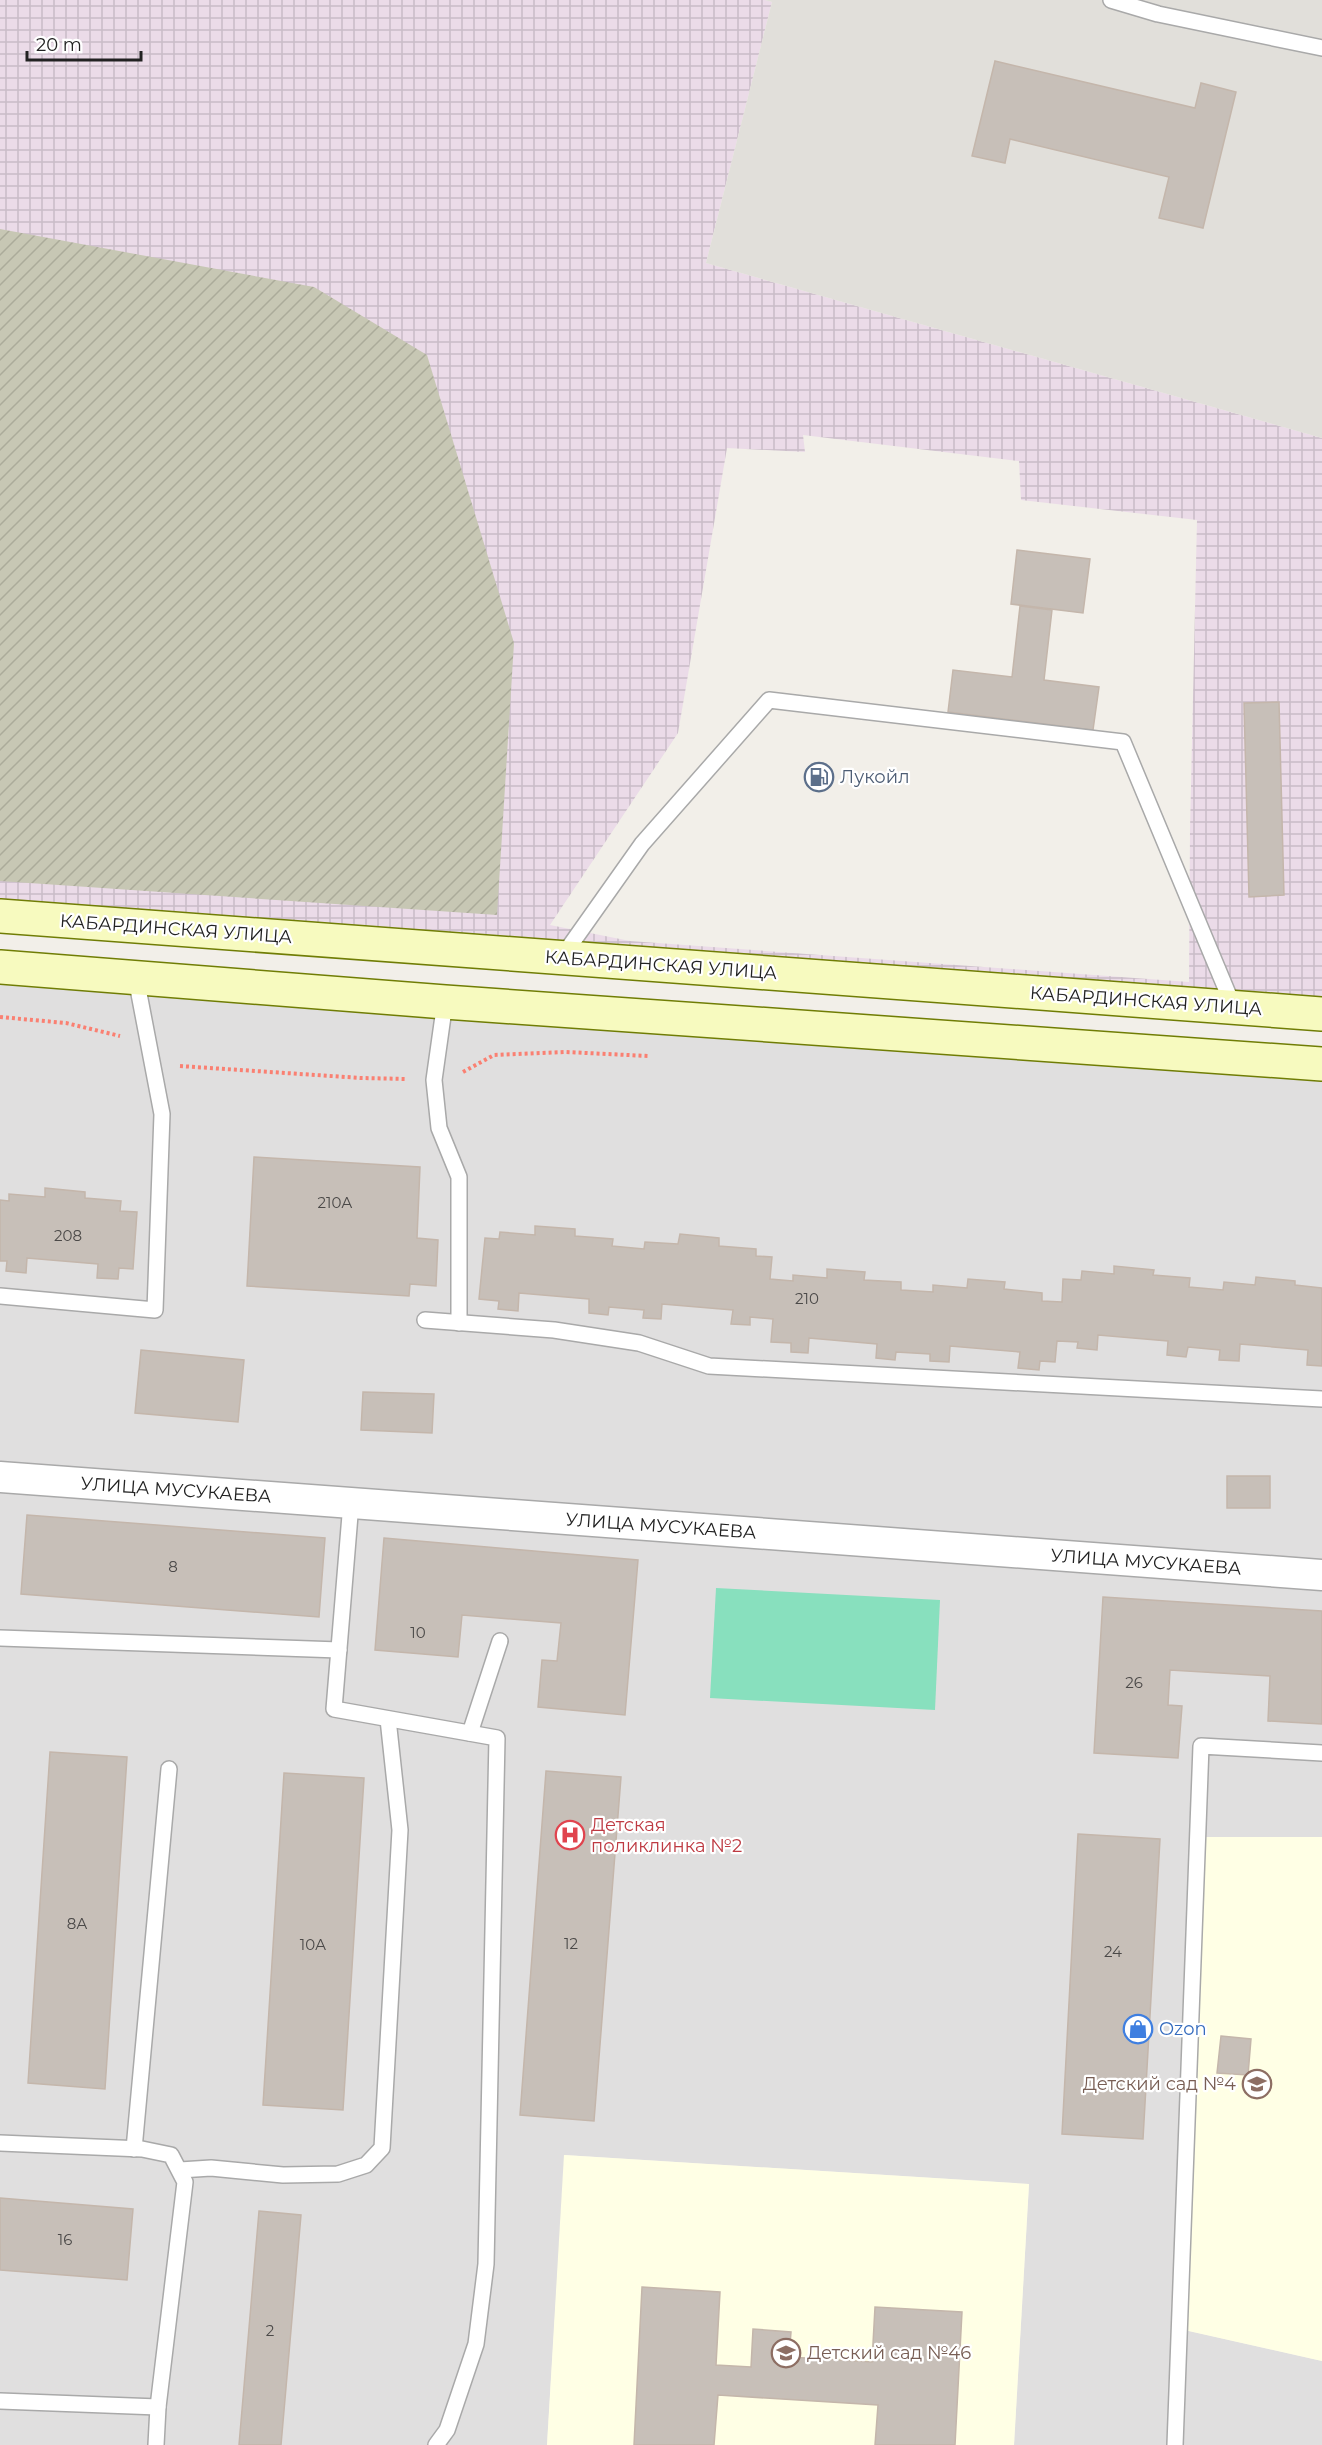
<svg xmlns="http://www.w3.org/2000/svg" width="1322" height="2445" font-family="Montserrat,sans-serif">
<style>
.residential{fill:#e0dfdf}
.industrial{fill:url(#industrial-grid);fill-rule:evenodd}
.education{fill:#ffffe5}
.airport{fill:#e1dfda}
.construction{fill:url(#construction-furrows)}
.pitch{fill:#88e0be}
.building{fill:#c7bfb8;stroke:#c4b6ab;stroke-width:1.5}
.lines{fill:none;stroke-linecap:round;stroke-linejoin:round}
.lane-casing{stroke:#a9a9a9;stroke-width:18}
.street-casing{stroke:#a9a9a9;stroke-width:33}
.secondary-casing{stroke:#707d05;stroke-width:36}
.path{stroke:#fa8072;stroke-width:4;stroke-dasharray:3 3;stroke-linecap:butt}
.lane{stroke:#fff;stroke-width:15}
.street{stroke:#fff;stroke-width:30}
.secondary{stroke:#f7fabf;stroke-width:33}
.labels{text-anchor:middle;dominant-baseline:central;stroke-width:4.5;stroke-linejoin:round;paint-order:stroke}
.number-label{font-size:15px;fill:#4b4948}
.service-label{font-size:18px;fill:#4e5e75;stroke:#fff;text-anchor:start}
.street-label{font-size:18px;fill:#222;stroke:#fff}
.health-label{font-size:18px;fill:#be3a42;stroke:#fff;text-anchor:start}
.shop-label{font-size:18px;fill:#366cbe;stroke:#fff;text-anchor:start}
.education-label{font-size:18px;fill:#785e54;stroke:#fff;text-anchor:end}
</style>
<defs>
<pattern id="industrial-grid" width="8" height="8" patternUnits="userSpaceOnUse" patternTransform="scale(1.5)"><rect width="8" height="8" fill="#ebdbe8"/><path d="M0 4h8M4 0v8" fill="none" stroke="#c9bcc7"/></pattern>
<pattern id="construction-furrows" width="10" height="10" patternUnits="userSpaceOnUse" patternTransform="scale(1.5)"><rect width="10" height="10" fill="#c7c7b4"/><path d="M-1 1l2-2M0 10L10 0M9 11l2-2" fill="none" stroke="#abab9a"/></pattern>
</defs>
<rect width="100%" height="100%" fill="#f2efe9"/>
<polygon class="residential" points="0,967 1322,1064 1322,1837 1201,1837 1185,2330 1322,2361 1322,2445 1014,2445 1029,2184 565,2155 547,2445 0,2445"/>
<path class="industrial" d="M0 0H765L772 2 706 263 1322 438V1014L0 916ZM803 435 1019 461 1021 500 1197 520 1190 831 1189 982 630 941 550 925 678 733 727 448 805 452Z"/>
<g class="education">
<polygon points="1200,1837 1322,1837 1322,2361 1184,2330"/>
<polygon points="564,2155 1029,2184 1014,2445 547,2445"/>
</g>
<polygon class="airport" points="765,0 1322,0 1322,438 706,263 772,2"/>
<polygon class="construction" points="0,229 314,287 427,355 514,643 497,915 0,881"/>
<polygon class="pitch" points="716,1588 940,1600 935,1710 710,1698"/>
<g class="building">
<polygon points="995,61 1195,108 1201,83 1236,92 1203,228 1159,218 1169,177 1010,139 1005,163 972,156"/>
<polygon points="1017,550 1090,559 1083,613 1011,604"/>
<polygon points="1020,606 1052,610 1044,680 1099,687 1093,730 948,712 953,670 1012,677"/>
<polygon points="1279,702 1284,895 1249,897 1244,703"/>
<polygon points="254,1157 420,1167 417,1238 438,1240 436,1286 410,1284 409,1296 247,1286"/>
<polygon points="45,1188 85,1192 85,1198 121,1201 120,1211 137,1212 133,1269 119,1268 118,1279 97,1278 98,1264 27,1258 26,1273 6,1271 7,1261 0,1261 0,1200 9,1201 9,1194 45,1197"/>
<polygon points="535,1226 575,1229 575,1236 613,1239 612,1246 644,1249 645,1242 678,1244 680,1234 719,1238 719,1246 756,1249 756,1256 772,1257 770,1279 793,1281 793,1275 827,1278 827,1269 865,1272 864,1280 901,1282 901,1290 933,1292 933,1285 967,1288 968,1279 1005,1282 1004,1289 1042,1293 1042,1301 1062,1302 1063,1279 1081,1280 1082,1271 1114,1274 1114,1266 1154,1270 1153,1275 1190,1278 1189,1287 1223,1290 1224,1282 1255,1285 1256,1277 1295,1281 1295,1285 1322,1288 1322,1366 1307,1365 1308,1350 1240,1344 1239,1361 1219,1360 1220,1350 1188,1347 1186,1357 1167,1355 1168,1341 1098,1335 1097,1350 1077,1348 1078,1342 1057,1341 1055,1362 1040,1361 1039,1370 1018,1368 1020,1352 950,1346 949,1362 930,1361 930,1354 896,1352 895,1360 876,1358 877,1344 809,1338 808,1353 791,1352 791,1343 771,1342 773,1319 750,1317 750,1325 731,1324 733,1310 662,1304 661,1319 643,1318 644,1310 609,1307 608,1315 589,1313 589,1299 519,1293 518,1311 498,1309 499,1301 479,1299 485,1238 499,1239 500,1232 535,1235"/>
<polygon points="141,1350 244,1360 238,1422 135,1413"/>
<polygon points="363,1392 434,1394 432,1433 361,1430"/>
<rect x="1227" y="1476" width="43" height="32"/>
<polygon points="27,1515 325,1538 319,1617 21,1594"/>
<polygon points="384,1538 638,1560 625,1715 538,1707 542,1660 557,1661 561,1623 462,1615 458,1657 375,1650"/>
<polygon points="1103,1597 1322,1611 1322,1724 1268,1721 1270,1676 1170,1670 1168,1705 1182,1706 1178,1758 1094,1753"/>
<polygon points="50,1752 127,1757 105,2089 28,2083"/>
<polygon points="546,1771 621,1777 594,2121 520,2115"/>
<polygon points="284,1773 364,1778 343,2110 263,2105"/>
<polygon points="1078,1834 1160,1839 1143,2139 1062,2134"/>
<polygon points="1221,2036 1251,2039 1248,2075 1217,2073"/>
<polygon points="0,2198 133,2209 127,2280 0,2270"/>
<polygon points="259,2211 301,2215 281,2445 239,2445"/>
<polygon points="642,2287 720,2292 716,2365 751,2367 753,2329 791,2332 789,2357 872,2362 875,2307 962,2312 955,2445 875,2445 878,2405 718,2395 714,2445 634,2445"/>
</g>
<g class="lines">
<g class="lane-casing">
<g id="lane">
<polyline points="1111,0 1158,14 1322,48"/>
<polyline points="562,957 642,844 769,700 1123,742 1234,1008"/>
<polyline points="445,1002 434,1080 439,1128 459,1177 459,1323"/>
<polyline points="0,1296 155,1310 162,1114 136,978"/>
<polyline points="425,1320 554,1330 639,1343 709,1366 1322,1399"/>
<polyline points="351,1503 334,1709 497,1738 486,2264 476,2344 447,2430 436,2445"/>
<polyline points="0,1638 339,1650"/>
<polyline points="470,1733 500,1641"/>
<polyline points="0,2143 142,2149 171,2155 185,2182 158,2407 156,2445"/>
<polyline points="134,2149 169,1769"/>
<polyline points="180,2170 211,2168 283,2175 338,2174 366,2165 382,2148 400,1830 388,1719"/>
<polyline points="0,2401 158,2407"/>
<polyline points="1175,2445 1201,1746 1322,1753"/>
</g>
</g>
<g class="street-casing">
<polyline id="street" points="0,1477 1322,1575"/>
</g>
<g class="secondary-casing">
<g id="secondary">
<polyline points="0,916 1322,1014"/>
<polyline points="0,967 445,1002 1322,1064"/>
</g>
</g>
<g class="path">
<polyline points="0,1017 66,1023 120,1036"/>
<polyline points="180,1066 361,1078 407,1079"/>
<polyline points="463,1072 494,1055 566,1052 648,1056"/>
</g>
<use href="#lane" class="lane"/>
<use href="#street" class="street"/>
<use href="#secondary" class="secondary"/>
</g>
<defs>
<g id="fuel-ring" transform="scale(1.5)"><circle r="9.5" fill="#fff" stroke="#5c6f8a" stroke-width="1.5"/><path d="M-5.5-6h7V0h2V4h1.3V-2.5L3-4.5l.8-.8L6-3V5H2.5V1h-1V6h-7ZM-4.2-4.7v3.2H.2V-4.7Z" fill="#5c6f8a"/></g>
<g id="hospital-ring" transform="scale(1.5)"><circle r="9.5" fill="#fff" stroke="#e0444e" stroke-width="1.5"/><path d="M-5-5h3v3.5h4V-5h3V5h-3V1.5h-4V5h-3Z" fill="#e0444e"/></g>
<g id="shop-ring" transform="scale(1.5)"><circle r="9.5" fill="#fff" stroke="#3f7fe0" stroke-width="1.5"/><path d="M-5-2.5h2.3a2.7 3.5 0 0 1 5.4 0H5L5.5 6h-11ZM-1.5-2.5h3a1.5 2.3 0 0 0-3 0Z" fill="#3f7fe0"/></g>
<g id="school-ring" transform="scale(1.5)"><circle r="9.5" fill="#fff" stroke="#8d6e63" stroke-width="1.5"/><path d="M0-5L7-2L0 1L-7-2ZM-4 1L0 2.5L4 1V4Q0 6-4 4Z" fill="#8d6e63"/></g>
</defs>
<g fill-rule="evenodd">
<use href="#fuel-ring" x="819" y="777"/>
<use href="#hospital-ring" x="570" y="1835"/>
<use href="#shop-ring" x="1138" y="2029"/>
<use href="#school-ring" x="1257" y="2084"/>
<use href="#school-ring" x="786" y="2353"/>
</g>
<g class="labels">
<g class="number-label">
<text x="335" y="1202">210А</text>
<text x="68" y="1235">208</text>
<text x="807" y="1298">210</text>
<text x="173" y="1566">8</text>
<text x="418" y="1632">10</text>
<text x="1134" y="1682">26</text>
<text x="77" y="1923">8А</text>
<text x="571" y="1943">12</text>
<text x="313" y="1944">10А</text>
<text x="1113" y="1951">24</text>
<text x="65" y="2239">16</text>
<text x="270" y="2330">2</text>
</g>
<g class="service-label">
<text x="840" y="777">Лукойл</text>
</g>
<g class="street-label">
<text transform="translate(176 929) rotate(4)">КАБАРДИНСКАЯ УЛИЦА</text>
<text transform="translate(661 965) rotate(4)">КАБАРДИНСКАЯ УЛИЦА</text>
<text transform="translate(1146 1001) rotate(4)">КАБАРДИНСКАЯ УЛИЦА</text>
<text transform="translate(176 1490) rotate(4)">УЛИЦА МУСУКАЕВА</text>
<text transform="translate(661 1526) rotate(4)">УЛИЦА МУСУКАЕВА</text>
<text transform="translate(1146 1562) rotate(4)">УЛИЦА МУСУКАЕВА</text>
</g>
<g class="health-label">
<text x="591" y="1825">Детская<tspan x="591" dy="21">поликлинка №2</tspan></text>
</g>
<g class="shop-label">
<text x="1159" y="2029">Ozon</text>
</g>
<g class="education-label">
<text x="1236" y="2084">Детский сад №4</text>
<text x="807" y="2353" text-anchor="start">Детский сад №46</text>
</g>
</g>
<path d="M27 51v9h114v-9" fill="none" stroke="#222222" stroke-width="3"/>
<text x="36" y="51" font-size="18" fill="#222222" stroke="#ffffff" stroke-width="4.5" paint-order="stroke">20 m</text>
</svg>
